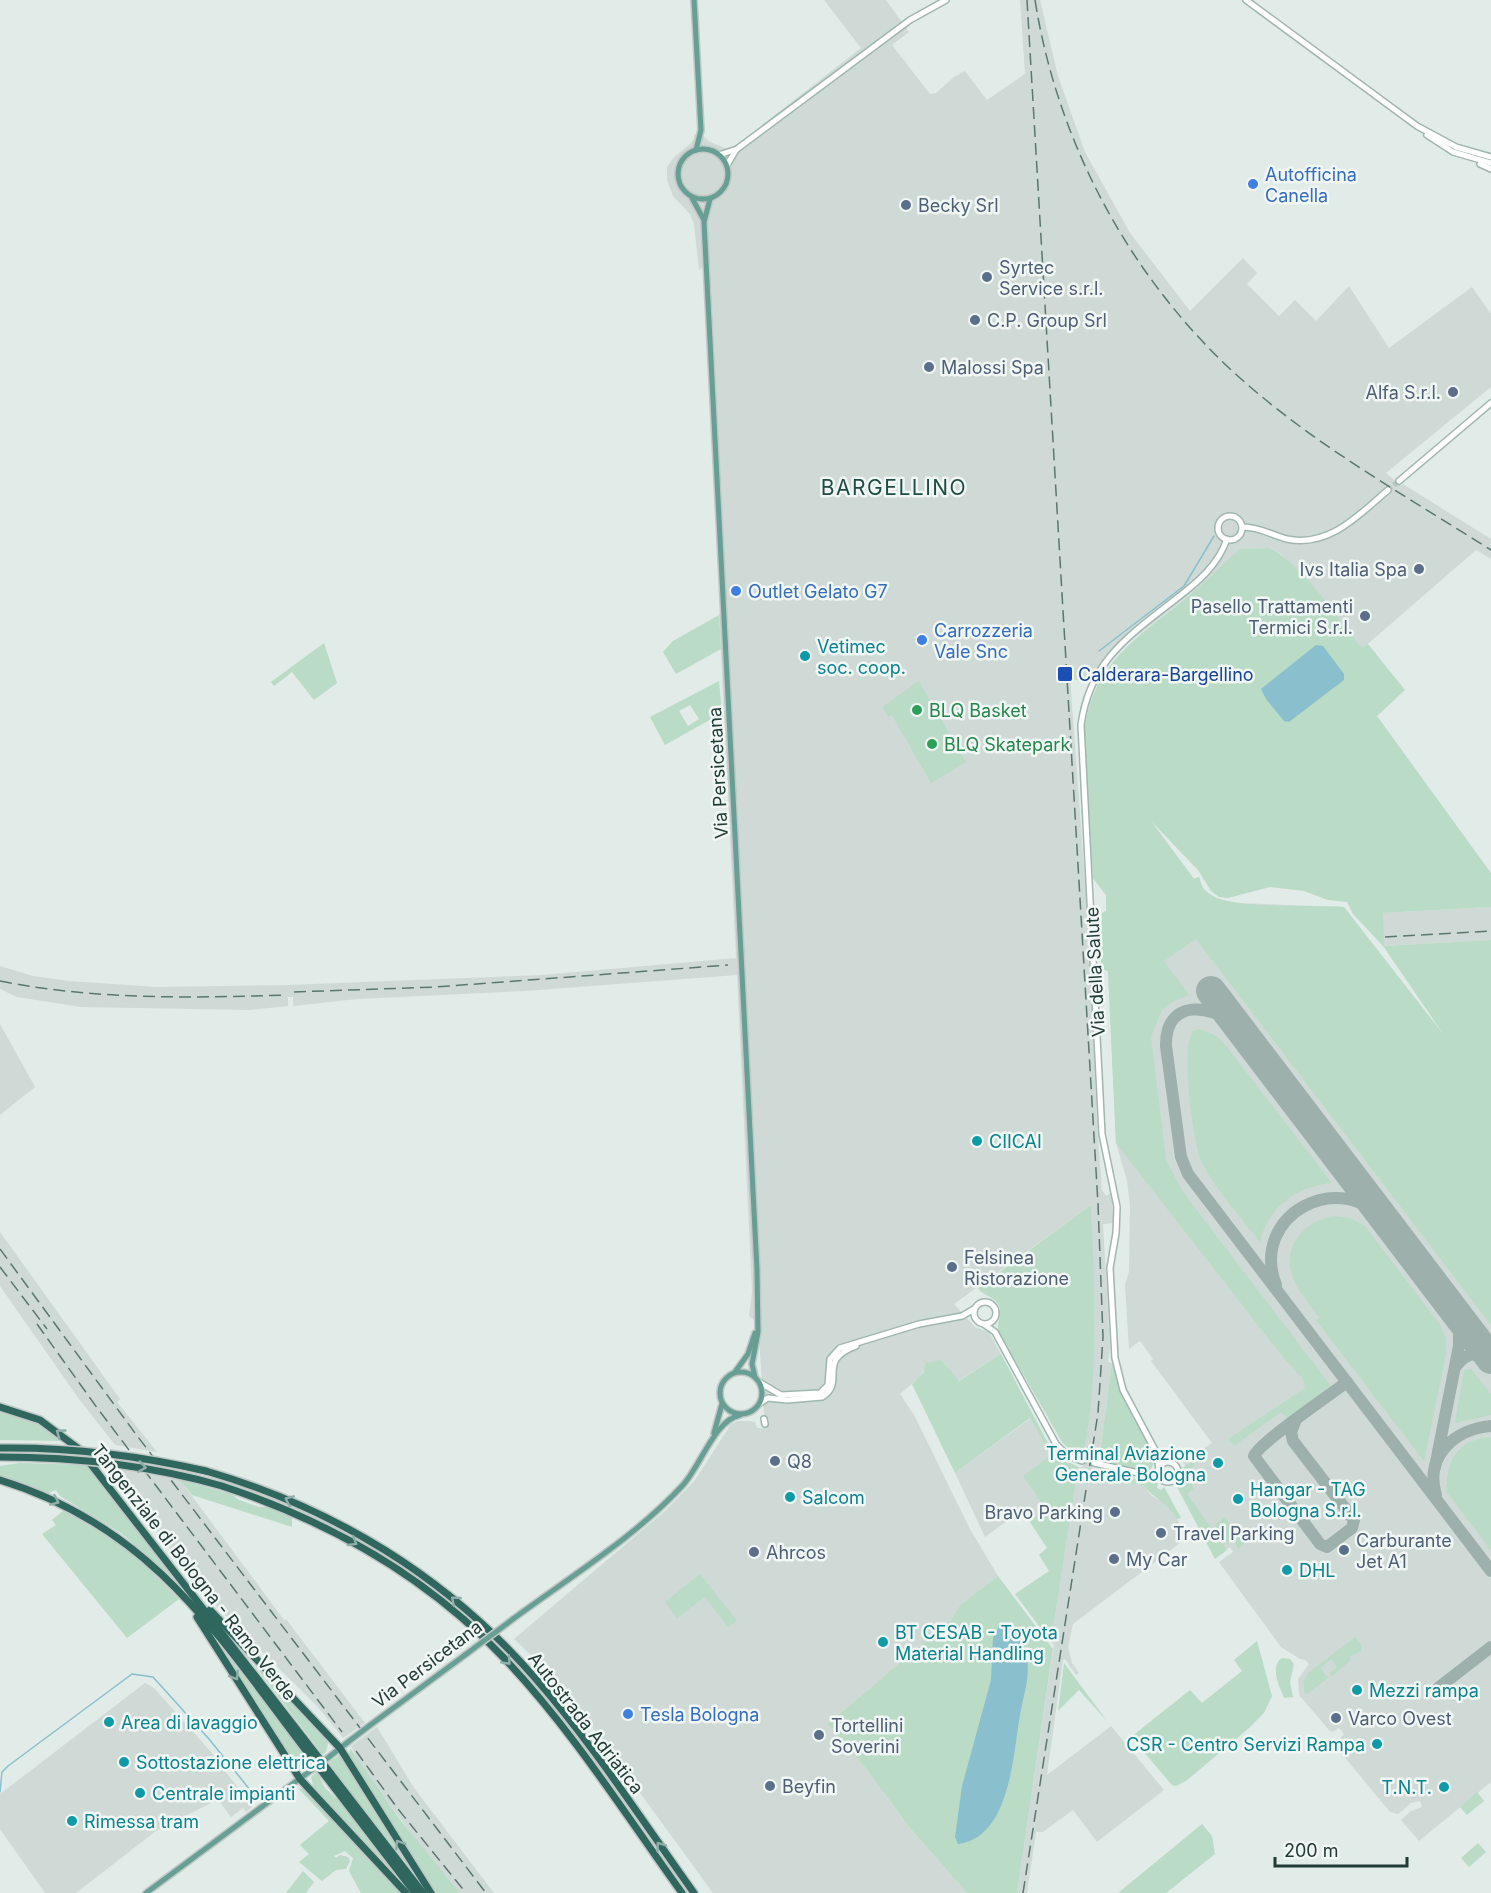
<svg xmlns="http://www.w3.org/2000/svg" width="1491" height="1893" font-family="Inter,sans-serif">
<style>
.built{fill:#cfdad6}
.green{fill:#badbc5;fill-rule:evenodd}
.water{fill:#8abfce}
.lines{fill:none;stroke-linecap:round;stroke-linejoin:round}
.stream{stroke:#8abfce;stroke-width:1.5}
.taxiway{stroke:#9eb0ac;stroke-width:12}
.runway{stroke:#9eb0ac;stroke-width:30}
.secondary-tunnel{stroke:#bbc8c4;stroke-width:5;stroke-dasharray:5 2.5;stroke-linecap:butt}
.secondary-casing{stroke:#a0b6af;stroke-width:8}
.primary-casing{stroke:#c1c8c7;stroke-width:8}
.highway-casing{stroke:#c1c8c7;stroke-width:10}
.secondary{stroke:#fff;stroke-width:5}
.primary{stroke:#679f94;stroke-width:5}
.highway{stroke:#2f665e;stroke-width:7}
.rail{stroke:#5c7671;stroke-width:1.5;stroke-dasharray:12 6;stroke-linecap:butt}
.primary-bridge-casing{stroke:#c1c8c7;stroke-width:8;stroke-linecap:butt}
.highway-bridge-casing{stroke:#c1c8c7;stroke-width:10;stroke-linecap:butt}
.primary-bridge{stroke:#679f94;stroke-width:5}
.highway-bridge{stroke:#2f665e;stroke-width:7}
.oneway{stroke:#90aeaa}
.shop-dot{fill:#3f7fe0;stroke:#f1f7f5;stroke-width:2}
.service-dot{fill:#5c6f8a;stroke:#f1f7f5;stroke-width:2}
.culture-dot{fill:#0f9aa8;stroke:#f1f7f5;stroke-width:2}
.transit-dot{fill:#1a4fb4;stroke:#f1f7f5;stroke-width:2}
.leisure-dot{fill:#2e9e5b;stroke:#f1f7f5;stroke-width:2}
.labels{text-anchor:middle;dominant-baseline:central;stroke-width:5;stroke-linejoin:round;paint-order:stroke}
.shop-label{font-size:18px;fill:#366cbe;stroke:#f1f7f5;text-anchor:start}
.service-label{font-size:18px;fill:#4e5e75;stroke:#f1f7f5;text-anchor:start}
.culture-label{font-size:18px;fill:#0d838f;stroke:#f1f7f5;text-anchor:start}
.transit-label{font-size:18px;fill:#164399;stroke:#f1f7f5;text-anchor:start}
.leisure-label{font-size:18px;fill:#27864d;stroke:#f1f7f5;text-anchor:start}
.street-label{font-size:18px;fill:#223b36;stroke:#f1f7f5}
.quarter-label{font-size:21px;letter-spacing:1.5px;fill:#1f4c44;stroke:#f1f7f5}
</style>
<rect width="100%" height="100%" fill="#e1ebe7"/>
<g class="built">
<polygon points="824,0 886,0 909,32 892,45 930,94 936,93 954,77 965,71 987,100 1025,74 1020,0 1040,0 1058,76 1085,152 1130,233 1190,311 1243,258 1257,273 1247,284 1279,316 1295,300 1316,321 1349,286 1389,348 1472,287 1491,314 1491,387 1386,473 1401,486 1403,484 1491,539 1491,559 1476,550 1362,649 1299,571 1281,554 1269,548 1240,549 1201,586 1129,642 1109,664 1097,686 1070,678 1090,950 1097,1125 1102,1190 1106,1196 1111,1193 1114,1223 1103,1224 1110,1347 1108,1362 1112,1363 1099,1461 1093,1460 1092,1468 1109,1473 1108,1480 1143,1485 1152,1496 1168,1504 1188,1537 1073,1624 1068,1647 1072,1663 1079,1673 1076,1675 1065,1659 1063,1660 1047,1775 1111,1726 1164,1790 1097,1842 1073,1810 1043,1832 1036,1832 1027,1893 1017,1893 1054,1645 1051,1642 1077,1471 1078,1467 1083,1467 1090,1410 1095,1327 1091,1205 954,1304 975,1327 989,1332 1001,1354 958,1381 941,1360 924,1369 920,1377 900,1394 914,1415 970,1529 998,1576 960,1605 864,1766 910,1828 967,1893 713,1893 560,1683 514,1639 666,1510 695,1480 731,1424 738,1421 750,1421 755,1422 757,1428 765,1428 758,1323 749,1316 752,1292 737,975 525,991 357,999 293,1006 293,997 288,997 288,1006 250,1010 81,1007 17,997 0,989 0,966 33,976 69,981 157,987 288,985 542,975 736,958 719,615 726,586 710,262 699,270 694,225 690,214 673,196 667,180 667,167 674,157 690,144 694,139 694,134 702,135 710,142 730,150 861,48"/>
<polygon points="1151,821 1194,879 1199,877 1203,889 1217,899 1236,903 1344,907 1491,1099 1491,1782 1419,1841 1401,1820 1411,1811 1422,1807 1420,1801 1411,1803 1398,1814 1390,1812 1342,1754 1337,1742 1344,1734 1339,1728 1332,1732 1329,1730 1299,1695 1298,1679 1309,1664 1305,1660 1300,1659 1281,1647 1219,1562 1233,1552 1230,1547 1216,1557 1184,1495 1186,1467 1183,1462 1212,1443 1151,1361 1153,1359 1140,1341 1129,1349 1125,1285 1129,1271 1130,1205 1127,1181 1116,1143 1108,971 1101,969 1102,913 1106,911 1106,895 1093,878 1093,866"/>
<polygon points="1491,907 1491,940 1383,946 1383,913"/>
<polygon points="0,1024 35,1087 0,1115"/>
<polygon points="0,1232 120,1399 117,1402 157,1452 115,1445 79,1399 0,1286"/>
<polygon points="1031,1418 1051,1455 1047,1509 1030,1522 1022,1510 985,1537 955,1473"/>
<polygon points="105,1467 180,1480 284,1620 286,1619 365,1723 343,1738 318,1707 218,1608"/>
<polygon points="145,1683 154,1688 211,1752 252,1807 246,1812 243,1808 231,1817 220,1802 213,1802 156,1831 76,1893 45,1893 0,1829 0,1794"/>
<polygon points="377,1727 414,1788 494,1893 460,1893 425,1852 359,1763 351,1746"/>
</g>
<g class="green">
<path d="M1269 548C1300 560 1339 621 1362 648L1368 644 1405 690 1377 716 1491 873V907L1383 913 1384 946 1491 940V1325L1196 939 1164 961 1189 995 1174 1001 1162 1010 1151 1037 1166 1160 1183 1192 1331 1386 1288 1419 1281 1412 1234 1446 1228 1439 1305 1388 1303 1379 1282 1356 1116 1143 1108 971 1101 969 1102 913 1106 911V895L1093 878 1084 737C1090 658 1147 633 1199 587 1213 575 1226 561 1240 549ZM1151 821 1198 870 1211 891 1219 897 1228 898 1270 887 1304 891 1328 900 1347 902 1353 914 1383 946 1444 1035 1344 907C1316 905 1231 909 1211 895 1203 890 1201 885 1199 877L1194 879Z"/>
<polygon points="719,615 721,649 676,674 663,652 673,641"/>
<polygon points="324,643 337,683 314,700 292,672 274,686 271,682"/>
<path d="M719 681 722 713 665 745 650 717ZM690 705 699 719 688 726 679 711Z"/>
<polygon points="919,681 966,762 931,783 892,715 888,717 882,707"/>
<path d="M1200 1029 1213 1034 1223 1042 1332 1183C1298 1186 1267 1207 1260 1242 1242 1219 1216 1190 1202 1163 1193 1145 1180 1046 1193 1031Z"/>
<path d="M1091 1205C1095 1288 1099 1372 1084 1454L1070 1450 1062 1442 999 1332C995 1323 1004 1314 998 1304 993 1296 983 1296 978 1288Z"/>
<path d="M1333 1216 1351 1218 1365 1226 1440 1325 1446 1339V1354L1424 1461 1316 1320 1320 1318C1310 1305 1299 1293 1293 1278 1281 1248 1304 1221 1333 1216Z"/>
<polygon points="1001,1354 1050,1447 1059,1457 1078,1467 1051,1642 1015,1594 1049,1571 1039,1555 1047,1548 1030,1522 1046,1509 1023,1476 1051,1455 1030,1418 955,1473 912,1384 923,1373 926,1363 941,1360 959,1381"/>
<polygon points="1112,1363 1123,1398 1156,1459 1150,1471 1099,1461"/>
<polygon points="1471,1369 1491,1394 1491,1415 1455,1423 1464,1370"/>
<polygon points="0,1409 39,1422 68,1441 0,1440"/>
<path d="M1491 1437V1550L1446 1491C1447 1460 1457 1440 1491 1437Z"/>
<polygon points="1193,1461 1195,1464 1188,1473 1190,1478 1188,1480 1194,1488 1187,1494 1227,1550 1215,1559 1176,1485 1181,1469"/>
<polygon points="20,1463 90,1465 180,1584 121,1533 60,1496 56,1490 48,1493 0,1476 0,1466"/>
<path d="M1109 1474 1158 1483 1157 1488 1161 1490 1164 1487 1181 1518 1177 1519C1165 1499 1156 1501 1143 1485L1108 1480Z"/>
<polygon points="180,1480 231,1494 239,1500 259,1507 269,1507 292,1517 292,1527 192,1495"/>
<polygon points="64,1510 132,1552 179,1599 127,1638 42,1534 56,1525 52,1520"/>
<polygon points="1225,1517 1245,1543 1238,1549 1233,1538 1226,1542 1213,1523 1215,1525"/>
<polygon points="700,1574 737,1621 728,1627 705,1597 677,1618 665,1602"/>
<polygon points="998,1576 1053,1649 1017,1893 967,1893 910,1828 864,1766 828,1724 951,1620 960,1605"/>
<polygon points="1355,1637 1362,1646 1361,1651 1349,1657 1351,1660 1332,1676 1330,1673 1337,1667 1331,1659 1320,1668 1328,1678 1307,1694 1304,1692 1304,1680 1307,1674"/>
<polygon points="1257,1641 1272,1696 1264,1713 1249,1728 1186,1781 1176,1786 1172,1785 1131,1737 1190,1690 1202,1703 1242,1671 1234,1660"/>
<polygon points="240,1646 325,1737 328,1743 326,1752 323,1755"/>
<polygon points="230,1658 311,1764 303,1770 297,1768 228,1659"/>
<path d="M1282 1658 1290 1659 1294 1664 1290 1682 1293 1697 1284 1698C1280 1687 1269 1667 1282 1658Z"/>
<polygon points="1064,1663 1107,1721 1079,1690 1058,1711"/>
<polygon points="350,1748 401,1821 460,1893 433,1893 349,1756"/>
<polygon points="340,1755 414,1872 414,1873 328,1763"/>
<polygon points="317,1771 325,1788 341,1803 404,1886 314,1789 311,1777"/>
<polygon points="298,1788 306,1790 403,1893 361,1893 349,1871 353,1858 345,1851 334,1856 336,1858 340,1855 348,1857 350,1861 346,1869 336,1870 322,1881 299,1862 309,1854 300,1845 329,1821"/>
<polygon points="1477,1792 1484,1801 1467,1815 1460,1807"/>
<polygon points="1202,1824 1212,1836 1215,1854 1166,1893 1118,1893"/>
<polygon points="1478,1843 1486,1852 1469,1867 1461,1858"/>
<polygon points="303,1871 314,1882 306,1893 286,1893"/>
</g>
<g class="water">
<polygon points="1316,645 1323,646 1344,674 1344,680 1289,722 1284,721 1266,699 1261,689"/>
<path d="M1006 1625C1017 1633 1025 1646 1027 1660 1030 1678 1023 1697 1020 1715 1013 1755 1010 1838 958 1844L955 1837 962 1786 991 1680 993 1637 999 1626Z"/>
</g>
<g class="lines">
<g class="stream">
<polyline points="1099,651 1184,586 1214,536"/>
<polyline points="0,1792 2,1772 8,1766 132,1674 153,1677 209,1739 255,1796"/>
</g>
<g class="taxiway">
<path d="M1239 1028C1212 1003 1165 998 1166 1046L1181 1157 1188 1174 1491 1571"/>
<path d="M1276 1285C1249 1215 1340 1166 1387 1223"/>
<path d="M1456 1366C1465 1353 1478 1351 1491 1359"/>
<path d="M1295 1422 1291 1432 1293 1441 1354 1520 1352 1528 1327 1547 1320 1544 1254 1456C1260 1442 1330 1395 1347 1382"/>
<polyline points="1435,1467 1459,1346 1459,1327 1455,1311"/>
<path d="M1436 1495C1424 1456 1455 1429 1491 1426"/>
<polyline points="1438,1688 1491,1647"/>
</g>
<polyline class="runway" points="1211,991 1491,1359"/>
<g class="secondary-tunnel">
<polyline points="1388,490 1399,481"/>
<polyline points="1082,1461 1094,1463"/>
</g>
<g class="secondary-casing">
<g id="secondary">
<polyline points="1246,0 1417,126 1456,147 1491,157"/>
<polyline points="1427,135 1453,152 1491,163"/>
<polyline points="719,155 737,149 910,20 946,0"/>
<polyline points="1480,164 1491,169"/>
<polyline points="727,165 736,150"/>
<polyline points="1399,481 1491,403"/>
<circle cx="1230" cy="528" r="12"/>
<path d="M1243 527C1260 527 1271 535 1287 539 1329 548 1360 514 1388 490"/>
<circle cx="985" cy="1313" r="11"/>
<polyline points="985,1325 995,1332 1056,1444 1068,1456 1082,1461"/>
<polyline points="759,1382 781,1395 820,1393 828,1385 830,1359 840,1348 919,1324 962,1316 974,1309"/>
<path d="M760 1403 768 1398 787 1400 822 1397C847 1382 815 1361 856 1346"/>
<polyline points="764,1419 765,1424"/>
<circle cx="1168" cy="1472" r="10"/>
<polyline points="1094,1463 1161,1478"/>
<path d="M1159 1468 1156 1452 1123 1390 1115 1358 1110 1268 1116 1233 1117 1207 1102 1134 1081 725C1090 660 1129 636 1177 598 1198 582 1218 565 1227 539"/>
</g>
</g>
<g class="primary-casing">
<g id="primary">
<polyline points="694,0 701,130 696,150"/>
<circle cx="703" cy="174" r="25"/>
<polyline points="692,198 704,220"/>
<polyline points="710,199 704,222 757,1270 758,1332 752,1364 755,1377"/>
<circle cx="741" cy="1393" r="21"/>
<polyline points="735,1372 748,1354 755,1333"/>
<polyline points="714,1433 722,1404"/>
<path d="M513 1619C570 1577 635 1537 683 1485 701 1465 715 1420 740 1415"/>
<polyline points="369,1726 465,1655"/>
<polyline points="329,1757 348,1742"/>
<polyline points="146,1893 310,1771"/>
</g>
</g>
<g class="highway-casing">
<g id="highway">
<polyline points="0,1407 40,1420 79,1449 319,1758"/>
<path d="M206 1471C334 1508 447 1577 535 1678 593 1744 643 1822 694 1893"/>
<path d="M0 1480C156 1528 220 1639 314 1761"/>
<path d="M222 1486C328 1521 426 1576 503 1657 571 1728 625 1814 682 1893"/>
<polyline points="210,1610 340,1748 431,1893"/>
<polyline points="197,1617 300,1779 406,1893"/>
<polyline points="325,1766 423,1893"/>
<polyline points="320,1769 415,1893"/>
</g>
</g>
<use href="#secondary" class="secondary"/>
<use href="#primary" class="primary"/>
<use href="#highway" class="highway"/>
<g class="rail">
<path d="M1035 0C1059 153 1141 298 1261 396 1332 455 1414 501 1491 550"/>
<polyline points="1385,937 1491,931"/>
<path d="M0 981C95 1000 190 998 287 995"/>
<polyline points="294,992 436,987 728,965"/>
<polyline points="0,1249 135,1433 486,1893"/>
<polyline points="0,1267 47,1329"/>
<polyline points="37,1324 95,1405 342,1732"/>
<polyline points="356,1751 398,1809 466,1893"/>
<polyline points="1023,1893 1098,1413 1103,1337 1098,1204 1027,0"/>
</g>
<g class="primary-bridge-casing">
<g id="primary-bridge">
<polyline points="465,1655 513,1619"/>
<polyline points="348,1742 369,1726"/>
<polyline points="310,1771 329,1757"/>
</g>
</g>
<g class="highway-bridge-casing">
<g id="highway-bridge">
<path d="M0 1448C70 1447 137 1455 206 1471"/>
<path d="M0 1457C77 1457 149 1465 222 1486"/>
</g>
</g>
<use href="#primary-bridge" class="primary-bridge"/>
<use href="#highway-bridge" class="highway-bridge"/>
</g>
<defs><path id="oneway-chevron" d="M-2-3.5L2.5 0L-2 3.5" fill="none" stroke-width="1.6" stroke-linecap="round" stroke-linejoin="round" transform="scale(1.5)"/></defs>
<g class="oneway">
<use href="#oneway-chevron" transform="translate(60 1433) rotate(-144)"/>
<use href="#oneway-chevron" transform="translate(142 1467) rotate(9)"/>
<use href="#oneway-chevron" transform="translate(289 1500) rotate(-157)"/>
<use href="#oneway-chevron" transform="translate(55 1501) rotate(24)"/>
<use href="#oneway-chevron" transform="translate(353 1542) rotate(30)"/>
<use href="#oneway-chevron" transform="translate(455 1600) rotate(-140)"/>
<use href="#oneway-chevron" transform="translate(507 1661) rotate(47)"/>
<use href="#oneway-chevron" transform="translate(235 1676) rotate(58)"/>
<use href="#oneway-chevron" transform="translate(399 1844) rotate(-123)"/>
<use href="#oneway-chevron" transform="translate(660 1846) rotate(-126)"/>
</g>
<g class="shop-dot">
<circle cx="1253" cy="184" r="6"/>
<circle cx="736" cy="591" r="6"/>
<circle cx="922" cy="640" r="6"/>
<circle cx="628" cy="1714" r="6"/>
</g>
<g class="service-dot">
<circle cx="906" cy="205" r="6"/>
<circle cx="987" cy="277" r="6"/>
<circle cx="975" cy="320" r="6"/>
<circle cx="929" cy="367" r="6"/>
<circle cx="1453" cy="392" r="6"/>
<circle cx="1419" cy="569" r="6"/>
<circle cx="1365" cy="616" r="6"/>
<circle cx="952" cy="1267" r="6"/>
<circle cx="775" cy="1461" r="6"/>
<circle cx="1115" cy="1512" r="6"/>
<circle cx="1161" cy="1533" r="6"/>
<circle cx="1344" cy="1550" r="6"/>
<circle cx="754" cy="1552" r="6"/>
<circle cx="1114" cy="1559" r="6"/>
<circle cx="1336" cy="1718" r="6"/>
<circle cx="819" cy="1735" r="6"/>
<circle cx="770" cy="1786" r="6"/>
</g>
<g class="culture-dot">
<circle cx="805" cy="656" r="6"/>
<circle cx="977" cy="1141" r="6"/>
<circle cx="1218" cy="1463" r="6"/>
<circle cx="790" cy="1497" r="6"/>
<circle cx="1238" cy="1499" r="6"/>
<circle cx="1287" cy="1570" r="6"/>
<circle cx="883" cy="1642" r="6"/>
<circle cx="1357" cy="1690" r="6"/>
<circle cx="109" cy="1722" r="6"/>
<circle cx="1377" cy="1744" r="6"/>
<circle cx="124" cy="1762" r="6"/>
<circle cx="1444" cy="1787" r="6"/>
<circle cx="140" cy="1793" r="6"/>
<circle cx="72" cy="1821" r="6"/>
</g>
<rect class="transit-dot" x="1057" y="666" width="16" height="16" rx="3"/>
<g class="leisure-dot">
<circle cx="917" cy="710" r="6"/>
<circle cx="932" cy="744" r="6"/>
</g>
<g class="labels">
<g class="shop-label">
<text x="1265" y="174">Autofficina<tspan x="1265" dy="21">Canella</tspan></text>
<text x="748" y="591">Outlet Gelato G7</text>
<text x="934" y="630">Carrozzeria<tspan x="934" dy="21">Vale Snc</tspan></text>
<text x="640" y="1714">Tesla Bologna</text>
</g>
<g class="service-label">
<text x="918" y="205">Becky Srl</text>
<text x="999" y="267">Syrtec<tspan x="999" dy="21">Service s.r.l.</tspan></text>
<text x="987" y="320">C.P. Group Srl</text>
<text x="941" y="367">Malossi Spa</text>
<text x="1441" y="392" text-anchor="end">Alfa S.r.l.</text>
<text x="1407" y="569" text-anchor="end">Ivs Italia Spa</text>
<text x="1353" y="606" text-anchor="end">Pasello Trattamenti<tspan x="1353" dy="21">Termici S.r.l.</tspan></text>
<text x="964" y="1257">Felsinea<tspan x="964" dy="21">Ristorazione</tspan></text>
<text x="787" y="1461">Q8</text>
<text x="1103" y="1512" text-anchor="end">Bravo Parking</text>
<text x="1173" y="1533">Travel Parking</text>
<text x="1356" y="1540">Carburante<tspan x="1356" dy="21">Jet A1</tspan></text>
<text x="766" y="1552">Ahrcos</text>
<text x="1126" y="1559">My Car</text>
<text x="1348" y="1718">Varco Ovest</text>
<text x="831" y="1725">Tortellini<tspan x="831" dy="21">Soverini</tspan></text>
<text x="782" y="1786">Beyfin</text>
</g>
<g class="culture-label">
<text x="817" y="646">Vetimec<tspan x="817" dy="21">soc. coop.</tspan></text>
<text x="989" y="1141">CIICAI</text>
<text x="1206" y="1453" text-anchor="end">Terminal Aviazione<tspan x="1206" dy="21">Generale Bologna</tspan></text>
<text x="1250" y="1489">Hangar - TAG<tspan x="1250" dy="21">Bologna S.r.l.</tspan></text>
<text x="802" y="1497">Salcom</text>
<text x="1299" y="1570">DHL</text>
<text x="895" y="1632">BT CESAB - Toyota<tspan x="895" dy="21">Material Handling</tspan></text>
<text x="1369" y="1690">Mezzi rampa</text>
<text x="121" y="1722">Area di lavaggio</text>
<text x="1365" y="1744" text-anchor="end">CSR - Centro Servizi Rampa</text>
<text x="136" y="1762">Sottostazione elettrica</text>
<text x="1432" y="1787" text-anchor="end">T.N.T.</text>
<text x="152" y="1793">Centrale impianti</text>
<text x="84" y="1821">Rimessa tram</text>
</g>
<g class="transit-label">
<text x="1078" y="674">Calderara-Bargellino</text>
</g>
<g class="leisure-label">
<text x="929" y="710">BLQ Basket</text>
<text x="944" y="744">BLQ Skatepark</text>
</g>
<g class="street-label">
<text transform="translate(718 773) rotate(-93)">Via Persicetana</text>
<text transform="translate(1095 972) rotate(-93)">Via della Salute</text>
<text transform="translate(194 1572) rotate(52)">Tangenziale di Bologna - Ramo Verde</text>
<text transform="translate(427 1664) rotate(-37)">Via Persicetana</text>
<text transform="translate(586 1723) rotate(52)">Autostrada Adriatica</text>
</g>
<g class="quarter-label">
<text x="894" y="487">BARGELLINO</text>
</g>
</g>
<path d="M1275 1857v9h132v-9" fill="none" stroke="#223b36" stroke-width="3"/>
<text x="1284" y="1857" font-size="18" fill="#223b36" stroke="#f1f7f5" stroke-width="4.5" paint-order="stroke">200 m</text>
</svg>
